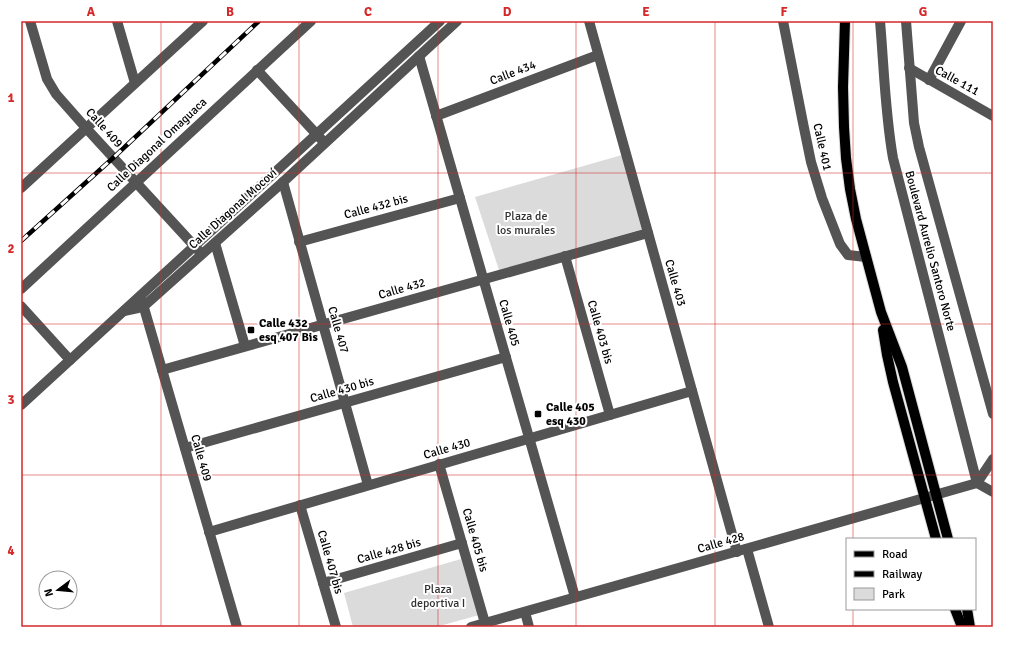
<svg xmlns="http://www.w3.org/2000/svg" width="1014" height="648" font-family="Signika,sans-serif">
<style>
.green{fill:#dbdbdb}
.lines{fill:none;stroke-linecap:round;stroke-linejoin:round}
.major-casing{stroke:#dbdbdb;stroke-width:12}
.minor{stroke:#545454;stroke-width:10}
.major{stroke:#000;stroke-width:10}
.rail-casing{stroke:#000;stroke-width:4.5}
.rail{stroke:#fff;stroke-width:3;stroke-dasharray:9;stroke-linecap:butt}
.grid{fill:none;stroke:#d62828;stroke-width:1;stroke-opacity:0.55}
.poi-dot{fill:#000;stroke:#fff;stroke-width:1.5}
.labels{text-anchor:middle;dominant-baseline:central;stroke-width:4;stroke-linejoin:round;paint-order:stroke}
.street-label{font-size:12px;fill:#000;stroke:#fff}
.park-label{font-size:12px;fill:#323232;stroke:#fff}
.poi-label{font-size:12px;font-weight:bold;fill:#000;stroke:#fff;text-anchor:start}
.neatline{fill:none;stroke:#d62828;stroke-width:1.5}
.grid-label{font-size:13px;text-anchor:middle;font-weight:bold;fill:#d62828}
</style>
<rect width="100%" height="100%" fill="#fff"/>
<g class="green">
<polygon points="622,155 643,229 499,270 475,197"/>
<polygon points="461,559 479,615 436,627 353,627 344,593"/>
</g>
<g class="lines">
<g class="major-casing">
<g id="major">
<polyline points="845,21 843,87 844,127 846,158 850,189 856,219 881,312 902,367 948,539"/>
<polyline points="883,330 887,355 893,382 936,539"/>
<polyline points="955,609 962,627"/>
<polyline points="967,609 970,627"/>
</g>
</g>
<g class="minor">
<polyline points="30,21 47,79 56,94 86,128 199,251"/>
<polyline points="117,21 135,83"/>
<polyline points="589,21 737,552"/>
<polyline points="783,21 803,123 811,162 822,198 840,244 848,255 866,257"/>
<path d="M880 21C884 67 885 113 893 158L977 483"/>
<polyline points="906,21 914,123 919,147 993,414"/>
<polyline points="419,56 575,597"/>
<polyline points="909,68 993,116"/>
<polyline points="257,70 321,139"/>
<polyline points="929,80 961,21"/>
<polyline points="436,116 598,55"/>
<polyline points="283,182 368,485"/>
<polyline points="21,188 203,21"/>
<polyline points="299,242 460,198"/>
<polyline points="215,243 245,346"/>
<polyline points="565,256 610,415"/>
<polyline points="21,289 311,21"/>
<polyline points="142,301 237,627"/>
<polyline points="21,306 70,360"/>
<polyline points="124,311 138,308 144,306 283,182 457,21"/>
<polyline points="162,370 648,233"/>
<polyline points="21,405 440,21"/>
<polyline points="185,448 506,357"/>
<polyline points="439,464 485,623"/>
<polyline points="977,483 993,459"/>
<polyline points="977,483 993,492"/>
<polyline points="300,505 336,627"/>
<polyline points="209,532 692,391"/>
<polyline points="747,549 769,627"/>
<polyline points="323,583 462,543"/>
<polyline points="525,612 529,627"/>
<polyline points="471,627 977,483"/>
</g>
<use href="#major" class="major"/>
<g class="rail-casing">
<polyline id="rail" points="21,241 113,158 259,21"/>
</g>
<use href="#rail" class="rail"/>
</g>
<path class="grid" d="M161 21V627M299 21V627M438 21V627M576 21V627M715 21V627M853 21V539M21 173H993M21 324H993M21 475H993M853 609V627"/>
<g class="poi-dot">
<rect x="247" y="326" width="8" height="8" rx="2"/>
<rect x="534" y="410" width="8" height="8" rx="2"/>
</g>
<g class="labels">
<g class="street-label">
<text transform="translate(513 73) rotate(-21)">Calle 434</text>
<text transform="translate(957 81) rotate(29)">Calle 111</text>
<text transform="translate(104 128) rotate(48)">Calle 409</text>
<text transform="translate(157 145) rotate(-43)">Calle Diagonal Omaguaca</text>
<text transform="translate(822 147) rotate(77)">Calle 401</text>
<text transform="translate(376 207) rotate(-15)">Calle 432 bis</text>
<text transform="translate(233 209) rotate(-42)">Calle Diagonal Mocoví</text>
<text transform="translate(930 251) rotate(75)">Boulevard Aurelio Santoro Norte</text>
<text transform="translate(675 283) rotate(74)">Calle 403</text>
<text transform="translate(402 289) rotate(-16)">Calle 432</text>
<text transform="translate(509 323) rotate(74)">Calle 405</text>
<text transform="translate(338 330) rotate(74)">Calle 407</text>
<text transform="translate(600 332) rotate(74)">Calle 403 bis</text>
<text transform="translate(342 390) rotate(-16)">Calle 430 bis</text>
<text transform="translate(447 449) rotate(-16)">Calle 430</text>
<text transform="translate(201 458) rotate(74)">Calle 409</text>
<text transform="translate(475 540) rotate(74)">Calle 405 bis</text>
<text transform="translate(721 543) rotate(-16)">Calle 428</text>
<text transform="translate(389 551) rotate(-16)">Calle 428 bis</text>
<text transform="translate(330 562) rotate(74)">Calle 407 bis</text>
</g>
<g class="park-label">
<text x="526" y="216">Plaza de<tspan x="526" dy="14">los murales</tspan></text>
<text x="438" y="589">Plaza<tspan x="438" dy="14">deportiva I</tspan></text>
</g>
<g class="poi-label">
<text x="259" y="323">Calle 432<tspan x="259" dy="14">esq 407 Bis</tspan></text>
<text x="546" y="407">Calle 405<tspan x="546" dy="14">esq 430</tspan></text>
</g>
</g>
<rect width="1014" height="648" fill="none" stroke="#ffffff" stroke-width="44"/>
<rect x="846" y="538" width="130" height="72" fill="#ffffff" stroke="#999999"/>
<rect x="854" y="551" width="20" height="6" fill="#000000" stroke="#999999"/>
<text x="882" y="558" font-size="12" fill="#000000">Road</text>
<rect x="854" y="571" width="20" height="6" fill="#000000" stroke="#999999"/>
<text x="882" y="578" font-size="12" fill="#000000">Railway</text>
<rect x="854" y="588" width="20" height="12" fill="#dbdbdb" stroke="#999999"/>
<text x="882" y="598" font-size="12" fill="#000000">Park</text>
<g transform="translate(58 590) rotate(254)"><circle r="19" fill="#ffffff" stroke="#999999"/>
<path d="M0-3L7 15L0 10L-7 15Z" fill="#000000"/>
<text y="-6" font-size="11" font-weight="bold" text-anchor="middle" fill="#000000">N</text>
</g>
<rect x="22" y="22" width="970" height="604" class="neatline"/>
<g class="grid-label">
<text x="91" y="16">A</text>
<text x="230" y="16">B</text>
<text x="368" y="16">C</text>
<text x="507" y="16">D</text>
<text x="646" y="16">E</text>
<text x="784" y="16">F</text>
<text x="923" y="16">G</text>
<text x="11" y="102">1</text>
<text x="11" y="253">2</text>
<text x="11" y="404">3</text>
<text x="11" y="555">4</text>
</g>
</svg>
